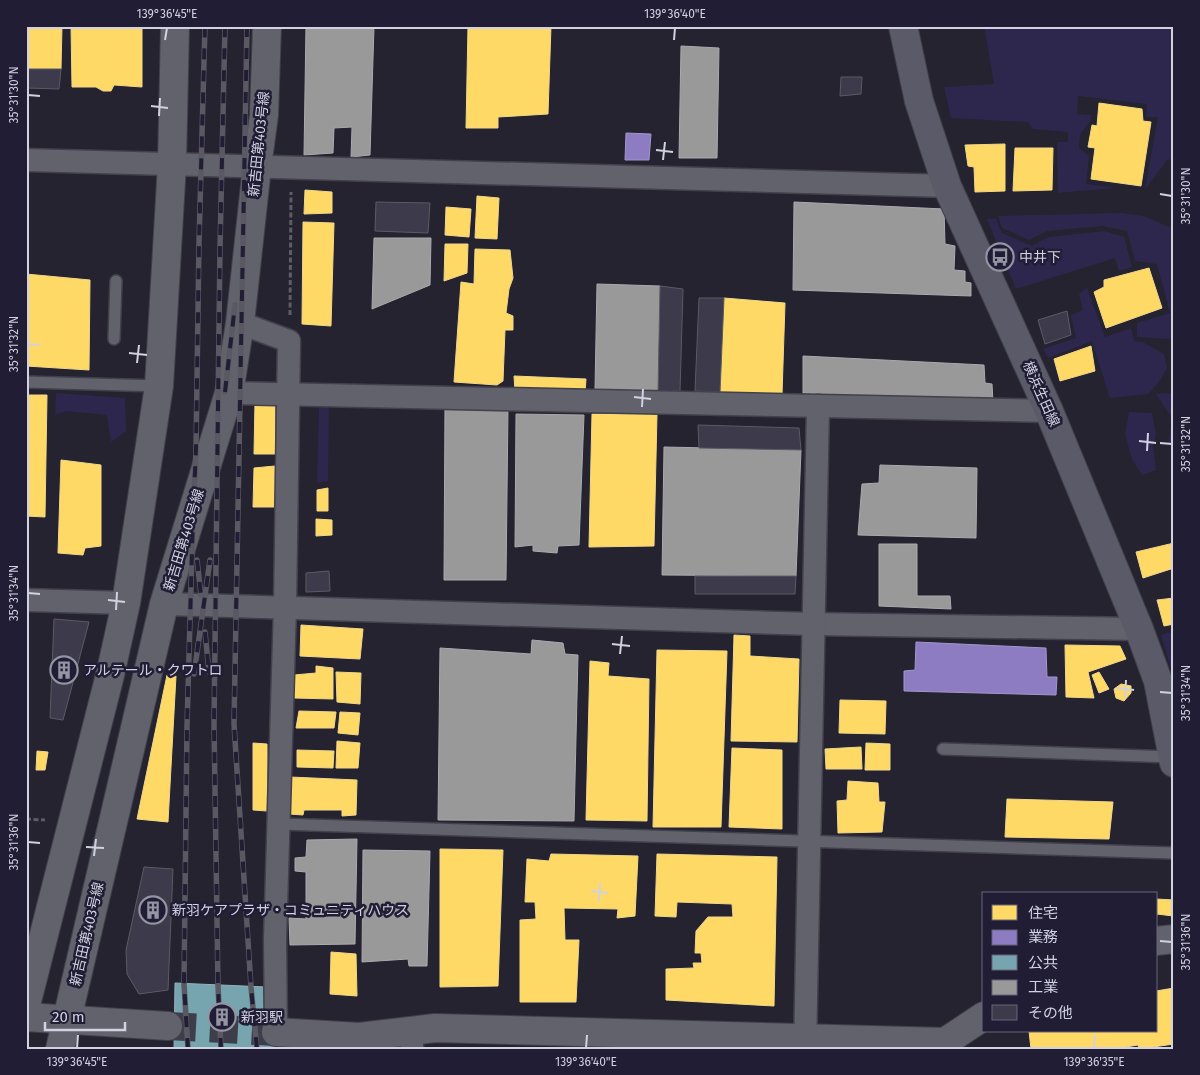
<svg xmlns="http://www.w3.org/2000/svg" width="1200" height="1075" font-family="'Fira Sans','Noto Sans JP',sans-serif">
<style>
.green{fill:#2d274e}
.homes{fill:#ffd966;stroke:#f1d78b}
.offices{fill:#8e7cc3;stroke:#a296cc}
.public{fill:#76a5af;stroke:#91b2be}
.industry{fill:#999;stroke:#aaaaaf}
.building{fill:#3c3a4b;stroke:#5b5a65}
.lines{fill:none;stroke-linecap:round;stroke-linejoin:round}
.secondary-tunnel{stroke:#3e3d4a;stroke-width:28;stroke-dasharray:28 14;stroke-linecap:butt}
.lane-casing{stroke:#41404b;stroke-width:14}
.street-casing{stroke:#41404b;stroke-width:25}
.secondary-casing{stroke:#41404b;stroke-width:30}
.primary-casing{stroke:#41404b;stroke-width:30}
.path{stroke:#5d5d66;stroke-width:3;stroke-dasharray:5 2.5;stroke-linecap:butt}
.lane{stroke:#62626c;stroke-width:11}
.street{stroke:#62626c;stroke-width:22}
.secondary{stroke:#62626c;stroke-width:28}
.primary{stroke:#5b5a68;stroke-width:28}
.rail-casing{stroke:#5a5963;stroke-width:5.5}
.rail{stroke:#201d35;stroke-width:4;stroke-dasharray:11;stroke-linecap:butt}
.ticks{fill:none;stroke:#d1d1e1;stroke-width:2}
.labels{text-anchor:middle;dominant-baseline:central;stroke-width:5;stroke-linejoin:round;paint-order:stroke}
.street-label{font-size:14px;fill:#d1d1e1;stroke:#201d35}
.poi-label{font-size:14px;fill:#d1d1e1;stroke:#201d35;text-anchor:start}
.neatline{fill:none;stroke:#d1d1e1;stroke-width:2}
.ticks-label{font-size:12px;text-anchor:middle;fill:#d1d1e1}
</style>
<rect width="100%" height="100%" fill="#24232f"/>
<g class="green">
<polygon points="984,26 1174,26 1174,162 1168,159 1145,189 1158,117 1146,117 1147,104 1078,96 1077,114 1091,115 1090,122 1080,134 1079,148 1089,156 1086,184 1116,188 1058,193 1057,142 1068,142 1068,132 1033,129 1028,122 951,118 944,87 994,84"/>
<polygon points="1121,213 1144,216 1174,229 1174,342 1172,339 1137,337 1137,323 1170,313 1157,264 1135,261 1127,231 1103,226 1047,231 1029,240 1002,228 998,216"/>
<polygon points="987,219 996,219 1002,233 1032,246 1048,237 1105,231 1124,237 1132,267 1119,271 1115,258 1016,289"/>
<polygon points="1087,288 1105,337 1131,328 1134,341 1143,342 1164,354 1167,368 1159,382 1148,394 1110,398 1092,341 1048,358 1043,349 1076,338 1071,315 1083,310 1079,294"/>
<polygon points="56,393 125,398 126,431 111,442 107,415 66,411 55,415"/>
<polygon points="1174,393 1174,445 1168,445 1172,418 1156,394"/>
<polygon points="319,406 329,407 328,481 317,483"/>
<polygon points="1129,412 1152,413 1156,434 1153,446 1156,470 1142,475 1133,461 1125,435"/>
<polygon points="1171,632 1174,642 1174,667 1171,668 1161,635"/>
</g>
<g class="homes">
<polygon points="26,26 62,26 61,69 26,69"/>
<polygon points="71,26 142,26 142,87 114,85 111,91 103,91 96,87 72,87"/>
<polygon points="468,26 551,26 548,114 498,117 498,128 466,128"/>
<polygon points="1099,103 1142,109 1143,121 1151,122 1141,186 1091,179 1095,148 1088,147 1092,125 1097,126"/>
<polygon points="1005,144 1005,191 975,192 974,167 968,166 965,145"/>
<polygon points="1015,148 1053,148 1052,190 1013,191"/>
<polygon points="305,190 332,192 332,213 304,214"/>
<polygon points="477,196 499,198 497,239 475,238"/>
<polygon points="446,207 471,209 469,237 445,235"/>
<polygon points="303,222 334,223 331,326 302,324"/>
<polygon points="445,244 468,244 467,273 444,281"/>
<polygon points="475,249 510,250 513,278 509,289 506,313 513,316 513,330 505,330 503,381 497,385 454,382 461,282 474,284"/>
<polygon points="1149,268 1162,308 1106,328 1094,292 1104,287 1104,280"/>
<polygon points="26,274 90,280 89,370 26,366"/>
<polygon points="724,298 785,303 782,395 720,392"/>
<polygon points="1091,346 1095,371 1060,381 1054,359"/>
<polygon points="514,376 586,379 585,393 515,392"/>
<polygon points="26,395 47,395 45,517 26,516"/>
<polygon points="255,401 275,401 275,454 254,454"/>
<polygon points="592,414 657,414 654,546 589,547"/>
<polygon points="61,460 101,465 101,546 85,548 83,555 58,553"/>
<polygon points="275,466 274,507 253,507 254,468"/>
<polygon points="328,488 328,511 317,511 317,490"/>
<polygon points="316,519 332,520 332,535 316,536"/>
<polygon points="1174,543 1174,568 1143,578 1136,552"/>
<polygon points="1174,598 1174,624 1164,626 1157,600"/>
<polygon points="301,625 363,629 360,659 300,656"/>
<polygon points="734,635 750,636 750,656 799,659 797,742 731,741"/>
<polygon points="1065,645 1120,646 1126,659 1088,672 1094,698 1066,697"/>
<polygon points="657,650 727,651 721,827 653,827"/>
<polygon points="590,661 609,663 608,676 649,679 647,821 586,820"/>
<polygon points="316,666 333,668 333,699 294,698 294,675 316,673"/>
<polygon points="336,672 361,673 360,704 337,702"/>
<polygon points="1099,672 1109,689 1099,693 1092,675"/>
<polygon points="167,675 176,676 168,822 137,819"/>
<polygon points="1121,684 1131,686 1131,693 1124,701 1116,698 1114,689"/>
<polygon points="840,700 886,701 885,734 839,733"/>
<polygon points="299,711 336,712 334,728 296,728"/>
<polygon points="340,712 360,713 358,735 338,733"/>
<polygon points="337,741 360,743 358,768 336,768"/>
<polygon points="253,743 267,744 267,811 253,810"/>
<polygon points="866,743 890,744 890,770 865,770"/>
<polygon points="861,747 862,769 826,769 825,749"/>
<polygon points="732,748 782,750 782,829 729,827"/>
<polygon points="297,750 334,751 333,768 297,767"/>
<polygon points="37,751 48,752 45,770 36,770"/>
<polygon points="290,777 357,780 356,815 342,816 342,810 304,810 303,815 289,814"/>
<polygon points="848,781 878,783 879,802 885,802 882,832 838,833 837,801 847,800"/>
<polygon points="1007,799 1113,802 1109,839 1005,837"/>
<polygon points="440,849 503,850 498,986 440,987"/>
<polygon points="551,854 638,856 635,916 617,918 618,909 564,908 565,940 579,940 576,1002 520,1002 520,920 536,919 535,902 525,902 527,859 549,861"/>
<polygon points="657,854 777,857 774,1006 666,1000 666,969 694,968 693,963 702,963 701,953 695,953 696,931 708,917 733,917 732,904 677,902 676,917 655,916"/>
<polygon points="1156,899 1174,900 1173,916 1157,914 1156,921"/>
<polygon points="331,952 356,954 357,996 330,994"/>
<polygon points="1174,988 1174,1044 1153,1047 1153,1049 1139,1049 1138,1045 1114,1049 1031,1049 1029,1031 1156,1031 1156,991"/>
</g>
<g class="offices">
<polygon points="626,133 651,134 649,160 625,160"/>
<polygon points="916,642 1046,648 1047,677 1057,677 1056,695 904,691 904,671 915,670"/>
</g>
<polygon class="public" points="175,983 266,987 276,1049 174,1049"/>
<g class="industry">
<polygon points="306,26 374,26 370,155 351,157 352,127 334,128 333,153 304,155"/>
<polygon points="681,46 719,48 717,158 679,158"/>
<polygon points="794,202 944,209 945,244 955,246 954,270 965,271 965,282 971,283 971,296 793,290"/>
<polygon points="374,238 431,238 430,285 372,309"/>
<polygon points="597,284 660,286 658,391 595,389"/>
<polygon points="803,356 984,365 985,383 992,384 993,402 803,393"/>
<polygon points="445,405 508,407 506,580 444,580"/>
<polygon points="516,414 584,415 579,545 558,546 557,553 533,551 533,545 515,547"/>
<polygon points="664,447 801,450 796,576 662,575"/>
<polygon points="880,465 977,468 976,538 858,535 862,484 879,483"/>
<polygon points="879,544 917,544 917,596 950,596 951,609 879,606"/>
<polygon points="532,640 563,643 565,654 578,655 574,821 438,820 440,648 531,654"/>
<polygon points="357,839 355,944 290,945 289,918 306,919 306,872 295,871 295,858 306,857 307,840"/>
<polygon points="363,850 430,851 427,966 409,966 408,959 362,962"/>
</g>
<g class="building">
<polygon points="26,69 61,69 59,89 26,88"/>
<polygon points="841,77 862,77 861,94 840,96"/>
<polygon points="376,202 430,203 428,233 375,231"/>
<polygon points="660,286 683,289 680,391 658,391"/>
<polygon points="699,298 724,298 720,392 695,391"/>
<polygon points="1067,311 1071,335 1045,344 1038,320"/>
<polygon points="698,425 799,428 801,450 699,448"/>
<polygon points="329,571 330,591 306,592 306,573"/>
<polygon points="695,576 796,576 795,594 695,594"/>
<polygon points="54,619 89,622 63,720 50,718"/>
<polygon points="144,867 173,869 168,990 139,994 127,974 126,950"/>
</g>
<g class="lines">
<polyline class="secondary-tunnel" points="168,1026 276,1032"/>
<g class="lane-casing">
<g id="lane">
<polyline points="114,339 116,281"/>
<polyline points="26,382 159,386"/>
<polyline points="943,749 1173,757"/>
<polyline points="279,824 1174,853"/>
</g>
</g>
<g class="street-casing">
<g id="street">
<polyline points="26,160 947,186"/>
<polyline points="240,323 289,341 285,607 275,940 276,1032"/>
<polyline points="229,393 1049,411"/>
<polyline points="26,600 126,603"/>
<polyline points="164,604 813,624 1139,629"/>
<polyline points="412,1031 412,1049"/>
<polyline points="805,1049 818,406"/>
</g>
</g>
<g class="secondary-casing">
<g id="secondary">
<polyline points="1156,941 1174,939"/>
<polyline points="26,1005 110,675 126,603 159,386 172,164 175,26"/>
<polyline points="26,1017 168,1026"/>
<polyline points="276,1032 359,1037 435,1028 945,1042 984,1016"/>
<polyline points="60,1049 164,604 229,393 240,323 257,167 264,115 267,26"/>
</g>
</g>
<g class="primary-casing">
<polyline id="primary" points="903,26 919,101 947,186 1049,411 1139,629 1158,681 1174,763"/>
</g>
<g class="path">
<polyline points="290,315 291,192"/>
<polyline points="26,819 45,820"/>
</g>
<use href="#lane" class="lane"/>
<use href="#street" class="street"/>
<use href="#secondary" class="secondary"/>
<use href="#primary" class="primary"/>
<g class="rail-casing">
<g id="rail">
<polyline points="247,26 234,724 251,987 257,1049"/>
<polyline points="225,392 235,305"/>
<polyline points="197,560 201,595"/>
<polyline points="205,632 209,672"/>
<polyline points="194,674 210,560"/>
<polyline points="188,1049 184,984 187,726 193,516 196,449 199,243 205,26"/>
<polyline points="221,1049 218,986 214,724 220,248 225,26"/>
</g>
</g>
<use href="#rail" class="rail"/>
</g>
<path class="ticks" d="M165 40 167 28M674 40 675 28M28 95 40 96M151 106 168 108M159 116 160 98M656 150 673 152M663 160 665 142M1160 194 1172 196M28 344 40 345M129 353 147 355M137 363 139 345M634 397 651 399M642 407 643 389M1139 441 1156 443M1160 443 1172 444M1147 451 1148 433M28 593 40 594M108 600 125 602M116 610 117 592M612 644 630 646M620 654 622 636M1117 688 1134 690M1160 692 1172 693M1125 698 1126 680M28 842 40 843M86 847 104 848M94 856 96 839M591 891 608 893M599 901 600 883M1160 941 1172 942M77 1048 78 1035M586 1048 587 1035M1094 1048 1095 1035"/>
<defs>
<g id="bus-ring" transform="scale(1.4375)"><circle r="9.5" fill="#201d35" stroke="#9494a3" stroke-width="1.5"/><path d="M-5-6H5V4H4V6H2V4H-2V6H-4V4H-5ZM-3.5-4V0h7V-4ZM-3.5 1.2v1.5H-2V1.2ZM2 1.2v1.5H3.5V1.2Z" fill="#9494a3"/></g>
<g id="building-ring" transform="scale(1.4375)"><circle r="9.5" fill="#201d35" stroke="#9494a3" stroke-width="1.5"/><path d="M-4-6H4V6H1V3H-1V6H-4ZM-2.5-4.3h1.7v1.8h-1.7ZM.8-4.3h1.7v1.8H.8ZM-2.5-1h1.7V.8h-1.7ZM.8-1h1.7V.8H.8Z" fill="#9494a3"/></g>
</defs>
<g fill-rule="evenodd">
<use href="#bus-ring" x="1000" y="257"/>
<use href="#building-ring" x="64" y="670"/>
<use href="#building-ring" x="153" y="910"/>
<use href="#building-ring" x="222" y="1017"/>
</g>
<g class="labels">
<g class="street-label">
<text transform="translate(259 144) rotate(-84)">新吉田第403号線</text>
<text transform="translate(1041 394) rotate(66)">横浜生田線</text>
<text transform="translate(184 540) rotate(-73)">新吉田第403号線</text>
<text transform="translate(87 934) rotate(-77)">新吉田第403号線</text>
</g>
<g class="poi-label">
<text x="1019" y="257">中井下</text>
<text x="83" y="670">アルテール・クワトロ</text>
<text x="172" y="910">新羽ケアプラザ・コミュニティハウス</text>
<text x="241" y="1017">新羽駅</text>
</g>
</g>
<rect width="1200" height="1075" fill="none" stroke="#201d35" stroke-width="55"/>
<rect x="982" y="892" width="175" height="140" fill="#201d35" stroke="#67657a"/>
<rect x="992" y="905" width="25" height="15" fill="#ffd966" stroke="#67657a"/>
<text x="1028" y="918" font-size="15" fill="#d1d1e1">住宅</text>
<rect x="992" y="930" width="25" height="15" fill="#8e7cc3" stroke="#67657a"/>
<text x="1028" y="942" font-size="15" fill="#d1d1e1">業務</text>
<rect x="992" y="955" width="25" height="15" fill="#76a5af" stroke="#67657a"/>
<text x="1028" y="968" font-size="15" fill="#d1d1e1">公共</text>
<rect x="992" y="980" width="25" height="15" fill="#999999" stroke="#67657a"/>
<text x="1028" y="992" font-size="15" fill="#d1d1e1">工業</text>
<rect x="992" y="1005" width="25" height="15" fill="#3c3a4b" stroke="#67657a"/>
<text x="1028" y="1018" font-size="15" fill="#d1d1e1">その他</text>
<path d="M45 1022v8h80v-8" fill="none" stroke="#d1d1e1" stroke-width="2.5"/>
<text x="52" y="1022" font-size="15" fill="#d1d1e1" stroke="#201d35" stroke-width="4" paint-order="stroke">20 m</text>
<rect x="28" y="28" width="1144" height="1020" class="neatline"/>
<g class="ticks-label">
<text x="167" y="18">139°36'45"E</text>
<text x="675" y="18">139°36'40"E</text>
<text transform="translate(14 95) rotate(-90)" y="4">35°31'30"N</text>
<text transform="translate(1186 196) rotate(-90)" y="4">35°31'30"N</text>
<text transform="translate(14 344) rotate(-90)" y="4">35°31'32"N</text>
<text transform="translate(1186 444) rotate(-90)" y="4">35°31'32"N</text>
<text transform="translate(14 593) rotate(-90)" y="4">35°31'34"N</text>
<text transform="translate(1186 693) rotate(-90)" y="4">35°31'34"N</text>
<text transform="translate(14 842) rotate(-90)" y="4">35°31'36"N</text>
<text transform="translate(1186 942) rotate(-90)" y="4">35°31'36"N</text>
<text x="77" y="1066">139°36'45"E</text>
<text x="586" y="1066">139°36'40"E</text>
<text x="1094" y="1066">139°36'35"E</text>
</g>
</svg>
